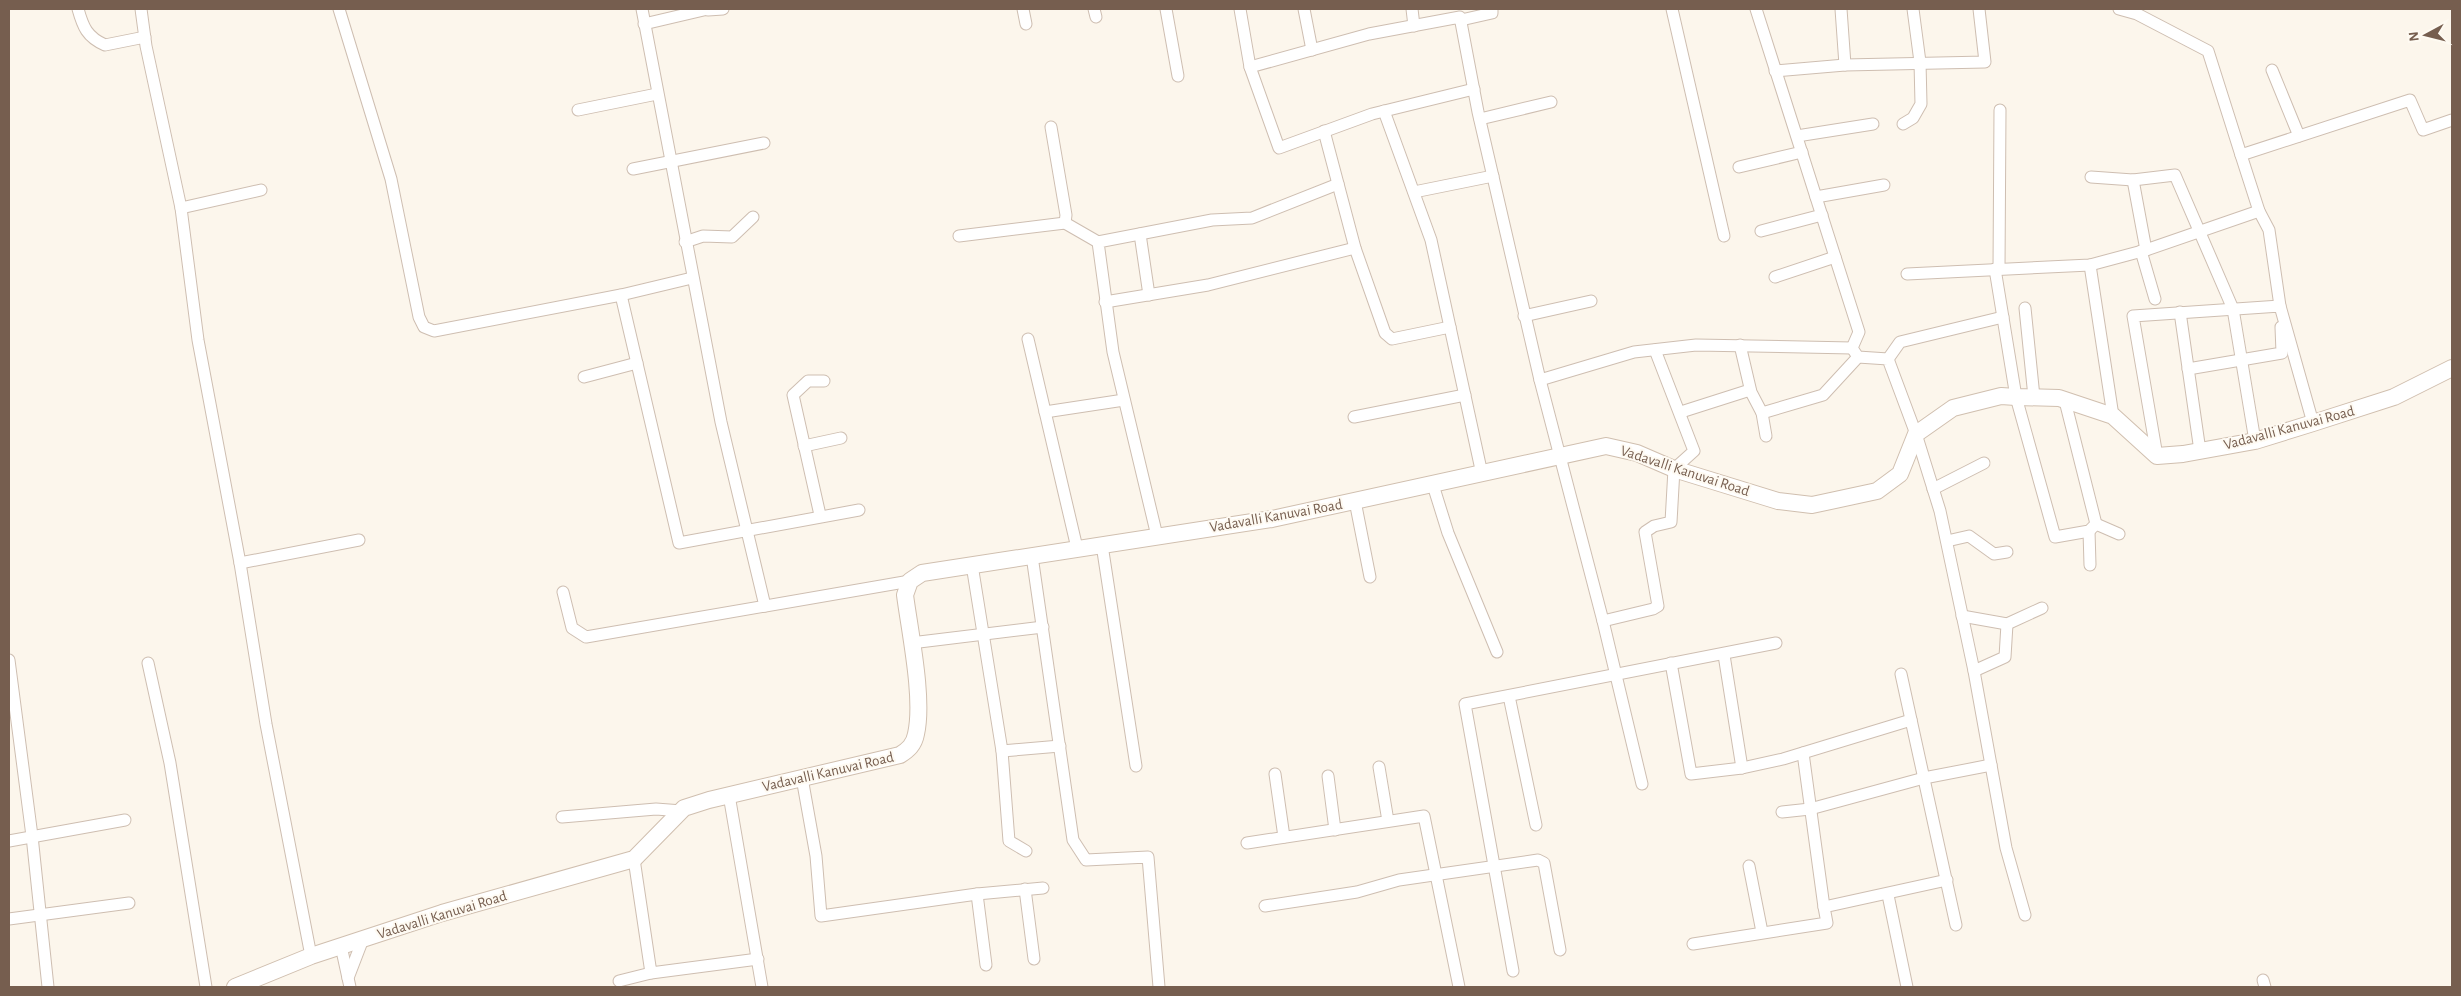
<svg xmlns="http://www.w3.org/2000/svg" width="2461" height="996" font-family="'Alegreya Sans',sans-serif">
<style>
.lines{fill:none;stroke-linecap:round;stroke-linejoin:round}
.street-casing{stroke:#cebeb1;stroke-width:13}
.secondary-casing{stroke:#d0bfaf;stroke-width:18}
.street{stroke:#fff;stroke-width:11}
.secondary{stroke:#fff;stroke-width:16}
.labels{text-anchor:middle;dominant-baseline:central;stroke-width:4;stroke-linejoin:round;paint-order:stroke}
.street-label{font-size:15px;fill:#765e4f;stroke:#fefaf2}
</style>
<rect width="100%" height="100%" fill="#fcf6ec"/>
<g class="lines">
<g class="street-casing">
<g id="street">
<path d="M78 9C83 27 87 37 105 45L145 37"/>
<polyline points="141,9 146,46 181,208"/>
<polyline points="339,9 391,179 419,317 424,327 434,331 621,295 692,278"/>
<polyline points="642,9 721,422 765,606"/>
<polyline points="1023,9 1026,24"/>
<polyline points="1094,9 1096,17"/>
<polyline points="1166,9 1178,76"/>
<polyline points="1240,9 1250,67 1279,148 1372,114 1474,89"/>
<polyline points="1304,9 1312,50"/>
<polyline points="1412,9 1414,26"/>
<polyline points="1672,9 1724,236"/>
<polyline points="1756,9 1859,332 1852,348 1858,357 1888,359 1916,434 1940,511 1974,671 2006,848 2025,915"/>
<polyline points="1841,9 1845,65 1985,62 1979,9"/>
<polyline points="2119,9 2137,14 2208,51 2241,155 2410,100 2423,130 2452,120"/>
<polyline points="708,10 723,9"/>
<polyline points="1461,20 1492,13 1492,9"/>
<polyline points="644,24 708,9"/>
<polyline points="1250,67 1369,34 1460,17 1478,112 1540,380 1634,352 1696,345 1852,348"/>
<polyline points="2272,70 2299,136"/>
<polyline points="1775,71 1845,65"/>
<polyline points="578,110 657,94"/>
<polyline points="1384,111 1431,240 1482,474"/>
<polyline points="1480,119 1551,102"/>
<polyline points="1903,124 1913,118 1921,104 1920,62 1913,9"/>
<polyline points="1051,127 1066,215 1065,223"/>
<polyline points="1324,131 1355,248 1385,333 1392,339 1450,327"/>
<polyline points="1797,136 1873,124"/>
<polyline points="2241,155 2259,211 2269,230 2280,306"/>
<polyline points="1739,167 1802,152"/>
<polyline points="633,169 764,143"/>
<polyline points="2091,177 2133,180 2175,175 2233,309 2255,441"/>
<polyline points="2133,180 2146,250"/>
<polyline points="261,190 181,208 198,340 240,563 266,724 311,956"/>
<polyline points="1414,192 1493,176"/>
<polyline points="1816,197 1884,185"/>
<polyline points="1761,231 1822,215"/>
<polyline points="1140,234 1149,295"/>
<polyline points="959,236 1065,223 1098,242"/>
<polyline points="685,242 703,236 732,237 753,217"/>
<polyline points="2141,251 2155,299"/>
<polyline points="2090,265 2113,416"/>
<polyline points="1995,269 2016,397 2055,537 2089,531 2096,524 2119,534"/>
<polyline points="1999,269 2000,110"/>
<polyline points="1907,274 2090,265 2146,250 2259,211"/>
<polyline points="1775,277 1835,257"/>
<polyline points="621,295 679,543 859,510"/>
<polyline points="1105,302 1208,285 1355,248"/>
<polyline points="2025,308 2034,397"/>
<polyline points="2180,312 2200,451"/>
<polyline points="1524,316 1591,301"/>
<polyline points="1028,339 1077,548"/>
<polyline points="1740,345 1751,392 1762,413 1766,436"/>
<polyline points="1888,359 1900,342 2003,317"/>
<polyline points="2188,369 2282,353 2281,327"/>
<polyline points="584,377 637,363"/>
<polyline points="1540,380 1603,621 1642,784"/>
<polyline points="2065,401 2096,524"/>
<polyline points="1045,412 1124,400"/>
<polyline points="1681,412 1750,390"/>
<polyline points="1762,413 1823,395 1858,357"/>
<polyline points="1354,417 1465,395"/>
<polyline points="804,446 841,438"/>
<polyline points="2157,456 2133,316 2280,306 2313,423"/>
<polyline points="1433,485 1448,533 1497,652"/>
<polyline points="1933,489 1984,463"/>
<polyline points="1355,501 1370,577"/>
<polyline points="820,515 793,395 808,381 824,381"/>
<polyline points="2089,531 2090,565"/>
<polyline points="1157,536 1113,352 1098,242 1212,220 1252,218 1338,184"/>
<polyline points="1947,541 1969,536 1994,554 2007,552"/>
<polyline points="1102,545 1136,766"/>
<polyline points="1032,556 1073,840 1086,860 1148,857 1159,987"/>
<polyline points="240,563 359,540"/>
<polyline points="972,565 1002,751 1009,841 1026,851"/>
<polyline points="563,592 572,628 586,637 910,581"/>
<polyline points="1962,616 2007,624 2042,608"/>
<polyline points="1603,621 1653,609 1658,606 1645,532 1654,526 1671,522 1674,469 1694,451 1655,350"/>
<polyline points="911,643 1043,627"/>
<polyline points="1724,655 1742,768"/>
<polyline points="9,660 32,836 48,987"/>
<polyline points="148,663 170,763 206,987"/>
<polyline points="1671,663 1691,774 1742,768 1783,759 1911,720"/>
<polyline points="1974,671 2005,657 2007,624"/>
<polyline points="1901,674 1956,925"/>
<polyline points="1509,696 1536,825"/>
<polyline points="1002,751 1060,746"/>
<polyline points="1803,753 1824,907"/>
<polyline points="1379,767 1388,821"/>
<polyline points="1275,774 1284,837"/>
<polyline points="1328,776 1335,830"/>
<polyline points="802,778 816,856 821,916 977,894 1043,888"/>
<polyline points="729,795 762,987"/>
<polyline points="1782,812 1810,809 1924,778 1991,765"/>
<polyline points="562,817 656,809 682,811"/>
<polyline points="9,841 125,820"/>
<polyline points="1247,843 1424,816 1459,987"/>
<polyline points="634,859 651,973 758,959"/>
<polyline points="1749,866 1762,932"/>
<polyline points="1025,889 1034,959"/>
<polyline points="977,894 986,965"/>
<polyline points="1888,895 1907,987"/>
<polyline points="1265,906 1357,892 1399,880 1538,860 1544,863 1560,950"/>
<polyline points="9,919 129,903"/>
<polyline points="1693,944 1827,923 1824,907 1947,880"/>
<polyline points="341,946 348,978"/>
<polyline points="1513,971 1465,704 1776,643"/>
<polyline points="2263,980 2265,987"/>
<polyline points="619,981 651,973"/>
<polyline points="350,987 348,978 363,939"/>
</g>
</g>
<g class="secondary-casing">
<path id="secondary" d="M235 987 311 956 442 913 634 859 684 808 709 800 900 755C908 750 914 745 916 734 924 699 910 633 905 595L910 581 922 573 1272 519 1606 446 1637 453 1674 469 1778 501 1812 505 1877 491 1900 474 1916 434 1953 408 2001 396 2016 397 2059 398 2113 416 2157 456 2183 454 2255 441 2313 423 2394 397 2452 368"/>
</g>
<use href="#street" class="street"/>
<use href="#secondary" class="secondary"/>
</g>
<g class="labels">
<g class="street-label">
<text transform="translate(2289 428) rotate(-15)">Vadavalli Kanuvai Road</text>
<text transform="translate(1685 471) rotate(18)">Vadavalli Kanuvai Road</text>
<text transform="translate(1276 516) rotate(-10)">Vadavalli Kanuvai Road</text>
<text transform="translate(828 772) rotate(-13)">Vadavalli Kanuvai Road</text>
<text transform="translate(442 915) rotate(-17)">Vadavalli Kanuvai Road</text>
</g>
</g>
<rect width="2461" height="996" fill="none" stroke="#765e4f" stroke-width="20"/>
<g transform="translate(2426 35) rotate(263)" stroke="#fefaf2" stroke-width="4" paint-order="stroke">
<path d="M0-4L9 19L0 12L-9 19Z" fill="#765e4f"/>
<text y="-8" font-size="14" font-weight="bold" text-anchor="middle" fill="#765e4f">N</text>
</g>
</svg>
